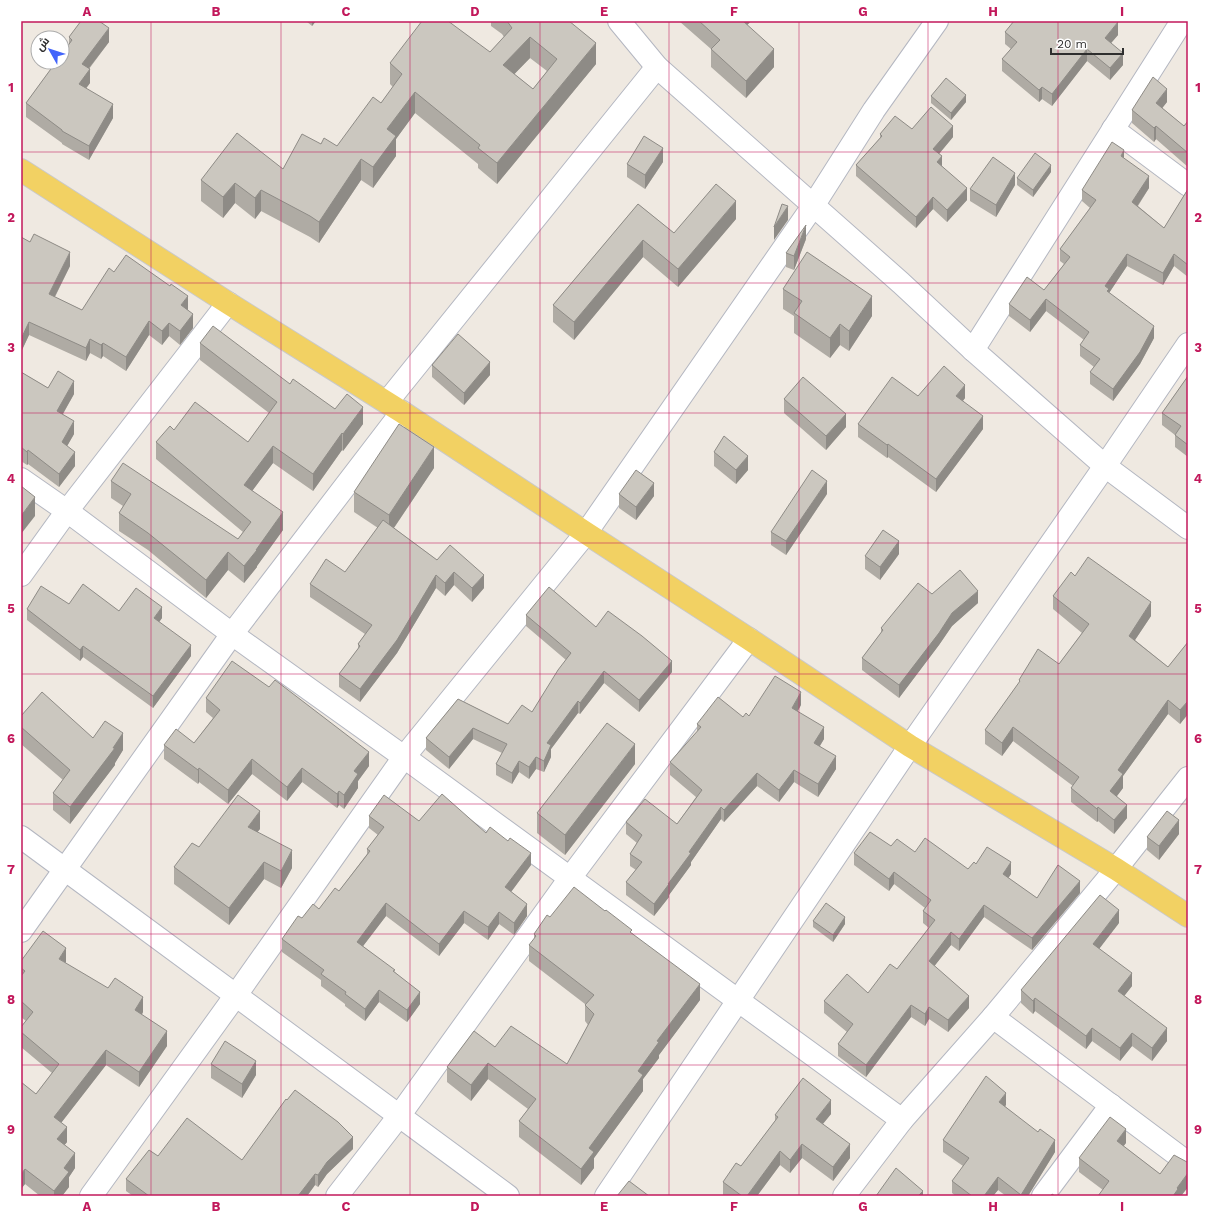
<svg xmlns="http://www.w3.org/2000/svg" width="1209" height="1217" font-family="'Work Sans',Cairo,sans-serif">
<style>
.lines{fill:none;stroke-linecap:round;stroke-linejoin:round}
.minor-casing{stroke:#b4b7c1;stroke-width:24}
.major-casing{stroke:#c9c9c9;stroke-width:24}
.minor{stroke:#fff;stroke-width:22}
.major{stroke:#f2d163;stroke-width:22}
.wall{fill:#afaba4;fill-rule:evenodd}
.shaded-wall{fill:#8e8b86}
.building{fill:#cbc7bf;stroke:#8e8b86;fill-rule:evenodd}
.grid{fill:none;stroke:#c2185b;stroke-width:1;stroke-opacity:0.55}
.neatline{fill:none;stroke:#c2185b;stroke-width:1.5}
.grid-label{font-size:13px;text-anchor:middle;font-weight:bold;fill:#c2185b}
</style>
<rect width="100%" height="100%" fill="#efe9e1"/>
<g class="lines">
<g class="minor-casing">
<g id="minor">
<polyline points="619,21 657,67 901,283 973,350 1105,466 1188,528"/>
<polyline points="1113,129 1188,185"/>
<polyline points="973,350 1182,21"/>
<polyline points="387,402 657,67"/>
<polyline points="21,479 67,511 232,634 404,757 902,1120"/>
<polyline points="21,575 67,511 228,303"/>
<polyline points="21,837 508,1196"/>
<polyline points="21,931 232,634 402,412"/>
<polyline points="993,1017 1188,1163"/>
<polyline points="91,1196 236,995 404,757 586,533 813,206 874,110 937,21"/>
<polyline points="337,1196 399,1116 570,878 749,639"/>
<polyline points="606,1196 910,746 1105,466 1188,344"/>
<polyline points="844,1196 902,1120 993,1017 1116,869 1188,778"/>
<polyline points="1043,1196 1111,1105"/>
</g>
</g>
<g class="major-casing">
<polyline id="major" points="21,170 228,303 402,412 586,533 749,639 910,746 1116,869 1188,916"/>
</g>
<use href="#minor" class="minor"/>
<use href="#major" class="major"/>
</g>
<g class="wall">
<polygon points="306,21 316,21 312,26"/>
<path d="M491 21H569L596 64 497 184 478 168V164L415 113 396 139V156L373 188 361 180 319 243 310 237 261 211 255 219 235 203 223 218 201 201V180L283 169 321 144 337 146 381 103 393 87 390 84V63L490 52 504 37 502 34 491 26ZM530 58 547 71 533 89 514 74Z"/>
<polygon points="679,21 751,21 747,25 774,67 746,98 711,67 711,49"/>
<polygon points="1005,32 1118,35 1111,43 1123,65 1110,80 1087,61 1052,106 1042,99 1039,102 1002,71 1002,59 1011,49 1005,44"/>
<polygon points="69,37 109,42 89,69 90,83 86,88 113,118 89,160 62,144 62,143 26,117 26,103 69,45"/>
<polygon points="931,96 966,102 951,120 931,103"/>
<polygon points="1167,102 1162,108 1184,126 1188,121 1188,167 1156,139 1154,142 1132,123 1132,110"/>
<polygon points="912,129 953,137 939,154 942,166 967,200 947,222 933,209 916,228 856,176 856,165 880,138 880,134"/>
<polygon points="1124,158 1149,188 1138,206 1164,228 1188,189 1188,277 1174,266 1163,285 1127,266 1109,293 1154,338 1140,364 1113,401 1090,384 1090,372 1094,367 1080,356 1080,345 1084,340 1046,311 1030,332 1009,316 1009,304 1044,290 1064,264 1060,261 1060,249 1090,208 1082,201 1082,190"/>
<polygon points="663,162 645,189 627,177 627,164"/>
<polygon points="1051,172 1033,197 1017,185 1017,178"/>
<polygon points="1015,185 996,217 970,201 970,189"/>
<polygon points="638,204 674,233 736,219 678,287 643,257 574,340 553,322 553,305"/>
<polygon points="21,237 70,266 55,297 82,310 114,272 188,310 193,328 180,345 169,336 162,345 149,335 126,371 103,356 101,359 90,353 86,361 29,335 21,352"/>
<polygon points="806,239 794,270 786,267 786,253"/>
<polygon points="783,289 872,316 849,351 840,345 830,358 794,333 794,316 783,309"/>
<polygon points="200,343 290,384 363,424 343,451 342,450 313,491 273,463 252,491 283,530 257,566 257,567 244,583 228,570 206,598 148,550 119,531 119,513 123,506 111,498 111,481 238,539 243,532 156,459 156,442 174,430 248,442 269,413 200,360"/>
<polygon points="432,365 490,375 464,405 432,377"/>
<polygon points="21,372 48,388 74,394 63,414 74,434 67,446 75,466 59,487 28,464 27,465 21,461"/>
<polygon points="1188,376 1188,457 1175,447 1175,435 1162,425 1162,413"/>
<polygon points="918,396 965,398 963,401 983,429 936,492 888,457 887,458 858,437 858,424"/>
<polygon points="784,399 846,427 826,450 784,413"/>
<polygon points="714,452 748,470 736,484 714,466"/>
<polygon points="434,468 394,528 437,560 484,588 472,602 454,585 445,596 436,588 397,653 360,702 339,687 339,674 358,649 358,644 365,634 310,597 310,584 345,572 378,528 354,512 354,492"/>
<polygon points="619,494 654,496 636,520 619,508"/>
<polygon points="827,494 786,555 771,545 771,532"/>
<polygon points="899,554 880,580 865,569 865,556"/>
<polygon points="1075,576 1151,616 1135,640 1168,667 1188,642 1188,714 1180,724 1168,714 1123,776 1123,788 1117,796 1127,818 1114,834 1098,821 1097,822 1071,802 1071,788 1073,786 1013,741 1002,756 985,744 985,730 1019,683 1019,680 1059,664 1082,633 1053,609 1053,596"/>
<polygon points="932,594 978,603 952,626 939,645 899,698 862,670 862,658 881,633 881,628"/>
<polygon points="69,604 119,611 162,618 159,622 191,656 153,708 83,657 80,661 27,620 27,609"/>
<polygon points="526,615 596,627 672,672 639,712 604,683 580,714 578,713 551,749 551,757 544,772 536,769 529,779 519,772 512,784 496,775 496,764 502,753 473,739 449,769 426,750 426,738 458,699 508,724 532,712 566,660 526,626"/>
<polygon points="206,698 369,766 358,781 358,788 344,809 339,805 337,808 302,782 287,801 252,774 228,804 199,782 198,784 164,759 164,745 194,743 213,718 206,712"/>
<polygon points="801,705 798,711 824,739 820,746 836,769 818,797 794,782 779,802 757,786 724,822 721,819 691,862 691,865 669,895 669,897 654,916 626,895 626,882 636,870 630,866 630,854 637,843 626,834 626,822 677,824 696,797 670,775 670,762 697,732 697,724 743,717"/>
<polygon points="21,716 93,738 123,750 115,763 115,765 70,824 53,810 53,793 63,780 21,744"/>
<polygon points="635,764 565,855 537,833 537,813"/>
<polygon points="369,816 419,821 486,833 531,865 511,892 527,916 514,935 499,924 488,940 464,923 439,956 386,916 363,946 395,972 420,1004 407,1022 379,1002 365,1021 345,1006 345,1004 321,986 321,980 282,952 282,939 302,918 319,909 339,891 367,854 367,849 378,835 369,828"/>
<polygon points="260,829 257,832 292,868 281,888 264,879 229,925 174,884 174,867 199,847"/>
<polygon points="1179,834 1159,860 1147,850 1147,837"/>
<polygon points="891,846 915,852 968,869 976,864 1011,874 1008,878 1037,898 1080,893 1032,950 984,917 959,951 951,945 934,966 969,1008 948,1032 929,1019 925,1026 911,1017 866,1077 838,1056 838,1044 847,1032 824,1013 824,1001 868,993 897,969 929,928 923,923 923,911 925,908 894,884 889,891 854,865 854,853"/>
<polygon points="550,917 632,933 700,1000 659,1055 659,1058 643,1079 643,1091 594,1158 594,1168 581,1185 519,1137 519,1121 528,1109 488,1079 471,1101 447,1082 447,1067 495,1047 567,1064 588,1025 585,1021 585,1004 529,961 529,945 534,939 534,934"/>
<polygon points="813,921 845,924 833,942 813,927"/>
<polygon points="1119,923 1099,948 1132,986 1124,996 1167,1041 1152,1061 1132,1046 1120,1061 1092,1041 1086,1049 1035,1011 1033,1014 1021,1003 1021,990"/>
<polygon points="21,961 66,964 143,1012 142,1015 167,1046 139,1087 106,1065 61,1123 67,1142 64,1145 75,1168 69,1177 69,1187 62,1196 40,1196 25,1184 21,1189 36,1094 52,1073 21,1047 21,1027 26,1021 21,1017"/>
<polygon points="211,1064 256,1075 242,1098 211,1078"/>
<polygon points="1006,1105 1005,1106 1055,1152 1028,1196 1006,1196 998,1190 993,1196 956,1196 952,1193 952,1181 963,1166 943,1152 943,1140"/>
<polygon points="831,1114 823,1124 850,1158 833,1181 802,1158 790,1173 780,1165 757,1196 724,1196 723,1195 723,1182 741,1166 775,1121 775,1115"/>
<polygon points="1126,1143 1123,1146 1160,1174 1188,1187 1181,1196 1098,1196 1103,1190 1079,1172 1079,1158"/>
<polygon points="353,1149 327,1174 318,1187 315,1185 307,1196 133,1196 126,1191 126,1179 158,1156 242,1160"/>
</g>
<g class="shaded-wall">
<polygon points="312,21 316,21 312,26"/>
<polygon points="738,21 751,21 738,35"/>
<polygon points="1118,22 1118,35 1105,50 1105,38"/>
<polygon points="109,28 109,42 82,77 82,64"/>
<polygon points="530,37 530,58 503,86 503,65"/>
<polygon points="596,43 596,64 497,184 497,163"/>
<polygon points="774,49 774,67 746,98 746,81"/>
<polygon points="1087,49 1087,61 1052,106 1052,94"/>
<polygon points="1123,53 1123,65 1110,80 1110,68"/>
<polygon points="90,69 90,83 79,98 79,84"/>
<polygon points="1042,87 1042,99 1039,102 1039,90"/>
<polygon points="1167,89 1167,102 1156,116 1156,103"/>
<polygon points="415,92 415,113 396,139 396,156 373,188 373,167 387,129"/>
<polygon points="966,95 966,102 951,120 951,113"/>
<polygon points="113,104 113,118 89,160 89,146"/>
<polygon points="953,126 953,137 933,161 933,149"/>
<polygon points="1156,126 1156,139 1154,142 1154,128"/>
<polygon points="663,148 663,162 645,189 645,175"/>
<polygon points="1124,150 1124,162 1121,156"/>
<polygon points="942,156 942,168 937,162"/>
<polygon points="361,159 361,180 319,243 319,222"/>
<polygon points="1051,165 1051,172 1033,197 1033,190"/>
<polygon points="1015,173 1015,185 996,217 996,205"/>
<polygon points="1149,176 1149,188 1132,214 1132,202"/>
<polygon points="235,183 235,203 223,218 223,197"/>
<polygon points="967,188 967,200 947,222 947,210"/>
<polygon points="261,190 261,211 255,219 255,198"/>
<polygon points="933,197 933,209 916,228 916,217"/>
<polygon points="736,201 736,219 678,287 678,269"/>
<polygon points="788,206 788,220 774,240 774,227"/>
<polygon points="806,225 806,239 794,270 794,256"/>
<polygon points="643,240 643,257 574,340 574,322"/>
<polygon points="70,252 70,266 49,308 49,294"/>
<polygon points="1127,254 1127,266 1109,293 1109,301 1105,286"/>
<polygon points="1174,254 1174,266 1163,285 1163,273"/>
<polygon points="188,296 188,310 181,319 181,305"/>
<polygon points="872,296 872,316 849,351 849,331"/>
<polygon points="1046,299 1046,311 1030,332 1030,320"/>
<polygon points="193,314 193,328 180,345 180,331"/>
<polygon points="149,321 149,335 126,371 126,357"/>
<polygon points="29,322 29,335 21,352 21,339"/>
<polygon points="169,323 169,336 162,345 162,331"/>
<polygon points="840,324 840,345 830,358 830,338"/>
<polygon points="1154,326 1154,338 1140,364 1113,401 1113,389"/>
<polygon points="90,339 90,353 86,361 86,348"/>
<polygon points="103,343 103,356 101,359 101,345"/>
<polygon points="490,362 490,375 464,405 464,393"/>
<polygon points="74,381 74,394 57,424 57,411"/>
<polygon points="965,385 965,398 956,409 956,396"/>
<polygon points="363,407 363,424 343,451 343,434"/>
<polygon points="846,414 846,427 826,450 826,436"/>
<polygon points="983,416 983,429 936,492 936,479"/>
<polygon points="74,421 74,434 62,455 62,442"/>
<polygon points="342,433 342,450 313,491 313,474"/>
<polygon points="888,444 888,457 887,458 887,445"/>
<polygon points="273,446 273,463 244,502 244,485"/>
<polygon points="434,447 434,468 389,535 389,515"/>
<polygon points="28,450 28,464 27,465 27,452"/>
<polygon points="75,452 75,466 59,487 59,474"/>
<polygon points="748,456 748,470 736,484 736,470"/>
<polygon points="827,481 827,494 786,555 786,541"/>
<polygon points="654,483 654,496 636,520 636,507"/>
<polygon points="35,497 35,516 21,534 21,516"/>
<polygon points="283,512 283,530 257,566 257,567 244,583 244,566"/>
<polygon points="899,541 899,554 880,580 880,567"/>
<polygon points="228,552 228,570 206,598 206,580"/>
<polygon points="454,572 454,585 445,596 445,583"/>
<polygon points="436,575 436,588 397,653 360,702 360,689"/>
<polygon points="484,575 484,588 472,602 472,588"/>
<polygon points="978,591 978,603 952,626 939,645 899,698 899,685 952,613"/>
<polygon points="1151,602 1151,616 1129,649 1129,636"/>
<polygon points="162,607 162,618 154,629 154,618"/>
<polygon points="191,645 191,656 153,708 153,696"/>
<polygon points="83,646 83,657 80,661 80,650"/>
<polygon points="672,661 672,672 639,712 639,700"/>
<polygon points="604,671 604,683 580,714 580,703"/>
<polygon points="801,692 801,705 792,720 792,708"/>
<polygon points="1168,700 1168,714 1123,776 1123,788 1110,805 1110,791 1118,770"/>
<polygon points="578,701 578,713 551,749 551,757 544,772 544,761 547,743"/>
<polygon points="1188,701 1188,714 1180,724 1180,710"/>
<polygon points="824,727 824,739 814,755 814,743"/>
<polygon points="1013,727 1013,741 1002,756 1002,743"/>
<polygon points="473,728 473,739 449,769 449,757"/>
<polygon points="123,733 123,750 115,763 115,765 70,824 70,807"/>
<polygon points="635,744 635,764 565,855 565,835"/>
<polygon points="369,752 369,766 358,781 358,788 344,809 344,795 354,771"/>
<polygon points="836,756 836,769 818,797 818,784"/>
<polygon points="536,757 536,769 529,779 529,767"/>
<polygon points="252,759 252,774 228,804 228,790"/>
<polygon points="519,761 519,772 512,784 512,773"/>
<polygon points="199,768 199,782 198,784 198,770"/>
<polygon points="302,768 302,782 287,801 287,787"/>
<polygon points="794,770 794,782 779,802 779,790"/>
<polygon points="757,773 757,786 724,822 724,810"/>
<polygon points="339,791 339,805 337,808 337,794"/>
<polygon points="1127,805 1127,818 1114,834 1114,820"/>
<polygon points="721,807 721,819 691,862 691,865 669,895 669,897 654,916 654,904 668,884 689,852"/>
<polygon points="1098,807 1098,821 1097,822 1097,809"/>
<polygon points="260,811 260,829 248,844 248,827"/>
<polygon points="1179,820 1179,834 1159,860 1159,846"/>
<polygon points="292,850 292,868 281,888 281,871"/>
<polygon points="531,853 531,865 505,900 505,887"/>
<polygon points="264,862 264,879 229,925 229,908"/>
<polygon points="1011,862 1011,874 1003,886 1003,874"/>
<polygon points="894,872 894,884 889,891 889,879"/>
<polygon points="1080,881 1080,893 1032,950 1032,938"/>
<polygon points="386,903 386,916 357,954 357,942"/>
<polygon points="527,904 527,916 514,935 514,923"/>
<polygon points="984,905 984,917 959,951 959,939"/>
<polygon points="1119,910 1119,923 1093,957 1093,944"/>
<polygon points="464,911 464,923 439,956 439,944"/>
<polygon points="499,912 499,924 488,940 488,927"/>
<polygon points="845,917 845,924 833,942 833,935"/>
<polygon points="951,932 951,945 929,973 929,961"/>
<polygon points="66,948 66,963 59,959"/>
<polygon points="1132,973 1132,986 1118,1004 1118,991"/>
<polygon points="700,984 700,1000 659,1055 659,1058 643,1079 643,1091 594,1158 594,1168 581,1185 581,1169 589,1148 638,1071 657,1041"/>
<polygon points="379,990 379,1002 365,1021 365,1009"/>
<polygon points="420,992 420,1004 407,1022 407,1010"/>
<polygon points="969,996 969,1008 948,1032 948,1020"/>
<polygon points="143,997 143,1012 135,1025 135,1010"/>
<polygon points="1035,998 1035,1011 1033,1014 1033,1001"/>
<polygon points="911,1005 911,1017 866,1077 866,1065"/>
<polygon points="929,1007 929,1019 925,1026 925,1014"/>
<polygon points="1092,1028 1092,1041 1086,1049 1086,1036"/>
<polygon points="1167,1028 1167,1041 1152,1061 1152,1048"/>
<polygon points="167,1031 167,1046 139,1087 139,1072"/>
<polygon points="1132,1033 1132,1046 1120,1061 1120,1048"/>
<polygon points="106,1050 106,1065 54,1132 54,1117"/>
<polygon points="256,1061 256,1075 242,1098 242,1084"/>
<polygon points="488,1063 488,1079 471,1101 471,1085"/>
<polygon points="1006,1093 1006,1105 999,1114 999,1102"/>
<polygon points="831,1100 831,1114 816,1132 816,1119"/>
<polygon points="67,1127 67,1142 57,1155 57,1139"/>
<polygon points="1126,1129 1126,1143 1117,1155 1117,1141"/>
<polygon points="353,1137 353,1149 327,1174 318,1187 318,1175 327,1162"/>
<polygon points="1055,1140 1055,1152 1028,1196 1021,1196 1021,1195"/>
<polygon points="802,1144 802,1158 790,1173 790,1160"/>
<polygon points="850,1144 850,1158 833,1181 833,1167"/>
<polygon points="780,1151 780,1165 757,1196 747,1196"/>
<polygon points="75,1153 75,1168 69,1177 69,1187 62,1196 54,1196 54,1191 64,1168"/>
<polygon points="25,1169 25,1184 21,1189 21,1174"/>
<polygon points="1188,1173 1188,1187 1181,1196 1173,1196 1177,1188"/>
<polygon points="315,1174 315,1185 307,1196 298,1196"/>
<polygon points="998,1177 998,1190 993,1196 984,1196"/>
<polygon points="923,1191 923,1196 918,1196"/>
</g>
<g class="building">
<polygon points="81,21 99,21 109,28 82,64 90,69 79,84 113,104 89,146 62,131 62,130 26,103 56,62 62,62 62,54 72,40 69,37"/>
<path d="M422 21H448L490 52 512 28 507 21H569L596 43 497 163 478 148 480 145 415 92 387 129 396 136 373 167 361 159 319 222 310 216 261 190 255 198 235 183 223 197 201 180 237 133 283 169 302 134 321 144 324 138 337 146 373 97 381 103 402 74 390 63ZM530 37 557 59 533 89 503 65Z"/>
<polygon points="699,21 743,21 774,49 746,81 711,49 720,40"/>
<polygon points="1014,21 1116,21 1118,22 1105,38 1123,53 1110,68 1087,49 1052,94 1042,87 1039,90 1002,59 1017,42 1005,32"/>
<polygon points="1153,77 1167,89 1156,103 1184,126 1188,121 1188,153 1156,126 1154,128 1132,110"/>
<polygon points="946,78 966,95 951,113 931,96"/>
<polygon points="931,107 953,126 933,149 942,156 937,162 967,188 947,210 933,197 916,217 856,165 882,136 880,134 895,116 912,129"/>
<polygon points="644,136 663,148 645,175 627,164"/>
<polygon points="1112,142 1124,150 1121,156 1149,176 1132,202 1164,228 1188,189 1188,265 1174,254 1163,273 1127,254 1105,286 1109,289 1107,291 1154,326 1140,352 1113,389 1090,372 1100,359 1080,345 1089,332 1046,299 1030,320 1009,304 1027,277 1044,290 1070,257 1060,249 1096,200 1082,190"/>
<polygon points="1035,153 1051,165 1033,190 1017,178"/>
<polygon points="993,157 1015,173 996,205 970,189"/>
<polygon points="716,184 736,201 678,269 643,240 574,322 553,305 638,204 674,233"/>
<polygon points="782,204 788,206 774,227"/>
<polygon points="806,225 794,256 786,253"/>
<polygon points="34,234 70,252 49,294 82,310 109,268 114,272 126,255 170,286 171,284 188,296 181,305 193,314 180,331 169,323 162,331 149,321 126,357 103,343 101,345 90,339 86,348 29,322 21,339 21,237 30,242"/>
<polygon points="807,252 872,296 849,331 840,324 830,338 794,313 802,301 783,289"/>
<polygon points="213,326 290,384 293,379 335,409 347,394 363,407 343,434 342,433 313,474 273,446 244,485 283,512 256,550 257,550 244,566 228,552 206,580 148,533 119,513 131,494 111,481 123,463 238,539 251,522 156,442 170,426 174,430 195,402 248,442 277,402 200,343"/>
<polygon points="458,334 490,362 464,393 432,365"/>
<polygon points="944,366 965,385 956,396 983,416 936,479 888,444 887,445 858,424 892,377 918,396"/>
<polygon points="58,371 74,381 57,411 74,421 62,442 75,452 59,474 28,450 27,452 21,447 21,372 48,388"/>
<polygon points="1188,376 1188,445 1175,435 1181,426 1162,413"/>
<polygon points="803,377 846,414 826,436 784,399"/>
<polygon points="399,424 434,447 389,515 354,492"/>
<polygon points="724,436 748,456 736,470 714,452"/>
<polygon points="636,470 654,483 636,507 619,494"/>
<polygon points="812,470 827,481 786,541 771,532"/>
<polygon points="21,486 35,497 21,516"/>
<polygon points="383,520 437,560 450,545 484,575 472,588 454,572 445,583 436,575 397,640 360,689 339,674 360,646 358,644 372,625 310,584 326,559 345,572"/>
<polygon points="883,530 899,541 880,567 865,556"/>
<polygon points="1088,557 1151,602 1129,636 1168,667 1188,642 1188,701 1180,710 1168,700 1118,770 1123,774 1110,791 1127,805 1114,820 1098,807 1097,809 1071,788 1079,777 1013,727 1002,743 985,730 1020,681 1019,680 1038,649 1059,664 1089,624 1053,596 1071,572 1075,576"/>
<polygon points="960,570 978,591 952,613 939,633 899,685 862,658 883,630 881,628 918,583 932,594"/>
<polygon points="83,584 119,611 136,588 162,607 154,618 191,645 153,696 83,646 80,650 27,609 41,586 69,604"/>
<polygon points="549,587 596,627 608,611 642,636 672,661 639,700 604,671 580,703 578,701 547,743 551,745 544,761 536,757 529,767 519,761 512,773 496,764 507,744 473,728 449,757 426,738 458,699 508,724 522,705 532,712 558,670 571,653 526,615"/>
<polygon points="232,661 269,687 275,680 369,752 354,771 358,774 344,795 339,791 337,794 302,768 287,787 252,759 228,790 199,768 198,770 164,745 176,729 194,743 220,710 206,698"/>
<polygon points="775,676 801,692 792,708 824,727 814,743 836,756 818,784 794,770 779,790 757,773 724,810 721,807 689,852 691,853 668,884 669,884 654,904 626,882 642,862 630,854 642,835 626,822 645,799 677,824 702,790 670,762 701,727 697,724 718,697 743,717 746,713 749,716"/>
<polygon points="42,692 93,738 105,721 123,733 113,748 115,748 70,807 53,793 70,770 21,727 21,716"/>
<polygon points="607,723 635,744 565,835 537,813"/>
<polygon points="442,794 486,833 490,827 508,841 510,838 531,853 505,887 527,904 514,923 499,912 488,927 464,911 439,944 386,903 357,942 395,970 393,971 420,992 407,1010 379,990 365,1009 345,994 346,992 321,974 324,970 282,939 298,916 302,918 313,904 319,909 335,888 339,891 370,851 367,849 384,827 369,816 384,795 419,821"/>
<polygon points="238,795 260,811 248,827 292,850 281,871 264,862 229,908 174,867 192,843 199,847"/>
<polygon points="1167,811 1179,820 1159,846 1147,837"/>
<polygon points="870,832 891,846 897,839 915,852 925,838 968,869 974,862 976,864 987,847 1011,862 1003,874 1037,898 1058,865 1080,881 1032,938 984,905 959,939 951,932 929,961 969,996 948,1020 929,1007 925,1014 911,1005 866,1065 838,1044 853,1024 824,1001 847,974 868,993 890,964 897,969 935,920 923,911 931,900 894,872 889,879 854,853"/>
<polygon points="574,887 605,911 606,910 632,930 630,932 700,984 657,1041 659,1042 638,1071 643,1075 589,1148 594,1152 581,1169 519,1121 536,1099 488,1063 471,1085 447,1067 474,1031 495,1047 511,1026 567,1064 594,1014 585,1005 594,995 529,945 536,936 534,934 547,915 550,917"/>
<polygon points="1100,895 1119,910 1093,944 1132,973 1118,991 1167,1028 1152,1048 1132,1033 1120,1048 1092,1028 1086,1036 1035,998 1033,1001 1021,990"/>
<polygon points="826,903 845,917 833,935 813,921"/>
<polygon points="43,931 66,948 59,959 108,988 115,978 143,997 135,1010 167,1031 139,1072 106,1050 54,1117 67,1127 57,1139 75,1153 64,1168 69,1172 54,1191 25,1169 21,1174 21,1082 36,1094 59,1064 21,1032 21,1027 33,1012 21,1001 21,976 25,971 21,968 21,961"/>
<polygon points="225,1041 256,1061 242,1084 211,1064"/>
<polygon points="986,1076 1006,1093 999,1102 1038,1132 1040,1129 1055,1140 1021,1195 998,1177 984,1196 972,1196 952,1181 969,1158 943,1140"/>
<polygon points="803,1078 831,1100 816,1119 850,1144 833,1167 802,1144 790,1160 780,1151 747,1196 742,1196 723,1182 736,1163 741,1166 778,1117 775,1115"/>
<polygon points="295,1090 338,1122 353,1137 327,1162 318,1175 315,1174 298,1196 149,1196 126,1179 149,1150 158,1156 187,1118 242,1160 286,1099 287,1100"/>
<polygon points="1110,1117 1126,1129 1117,1141 1160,1174 1174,1155 1187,1162 1188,1161 1188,1173 1177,1188 1178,1189 1173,1196 1098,1196 1109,1181 1079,1158"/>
<polygon points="896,1168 923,1191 918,1196 876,1196"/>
<polygon points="629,1181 649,1196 617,1196"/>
<polygon points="1052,1194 1055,1196 1051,1196"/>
</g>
<path class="grid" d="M151 21V1196M281 21V1196M410 21V1196M540 21V1196M669 21V1196M799 21V1196M928 21V1196M1058 21V1196M21 152H1188M21 283H1188M21 413H1188M21 543H1188M21 674H1188M21 804H1188M21 934H1188M21 1065H1188"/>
<rect width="1209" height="1217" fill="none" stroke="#ffffff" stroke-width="44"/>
<g transform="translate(50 50) rotate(309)"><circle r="19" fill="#ffffff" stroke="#ababab"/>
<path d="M0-3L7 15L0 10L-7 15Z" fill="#4264fb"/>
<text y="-6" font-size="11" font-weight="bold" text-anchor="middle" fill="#2e2e2e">ش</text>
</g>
<path d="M1051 48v6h72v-6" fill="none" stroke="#2e2e2e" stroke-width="2"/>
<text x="1057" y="48" font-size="12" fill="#2e2e2e" stroke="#ffffff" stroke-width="3" paint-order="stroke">20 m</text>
<rect x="22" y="22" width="1165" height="1173" class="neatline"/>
<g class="grid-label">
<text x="87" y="16">A</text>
<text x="216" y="16">B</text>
<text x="346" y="16">C</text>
<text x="475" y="16">D</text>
<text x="604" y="16">E</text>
<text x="734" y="16">F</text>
<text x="863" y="16">G</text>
<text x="993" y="16">H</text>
<text x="1122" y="16">I</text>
<text x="11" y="92">1</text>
<text x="1198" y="92">1</text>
<text x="11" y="222">2</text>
<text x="1198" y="222">2</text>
<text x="11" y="352">3</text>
<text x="1198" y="352">3</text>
<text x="11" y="483">4</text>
<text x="1198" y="483">4</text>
<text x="11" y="613">5</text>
<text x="1198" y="613">5</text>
<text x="11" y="743">6</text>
<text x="1198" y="743">6</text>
<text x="11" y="874">7</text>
<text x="1198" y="874">7</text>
<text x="11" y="1004">8</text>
<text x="1198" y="1004">8</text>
<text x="11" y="1134">9</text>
<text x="1198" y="1134">9</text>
<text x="87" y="1211">A</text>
<text x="216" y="1211">B</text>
<text x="346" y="1211">C</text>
<text x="475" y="1211">D</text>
<text x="604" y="1211">E</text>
<text x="734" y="1211">F</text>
<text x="863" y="1211">G</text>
<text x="993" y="1211">H</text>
<text x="1122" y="1211">I</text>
</g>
</svg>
